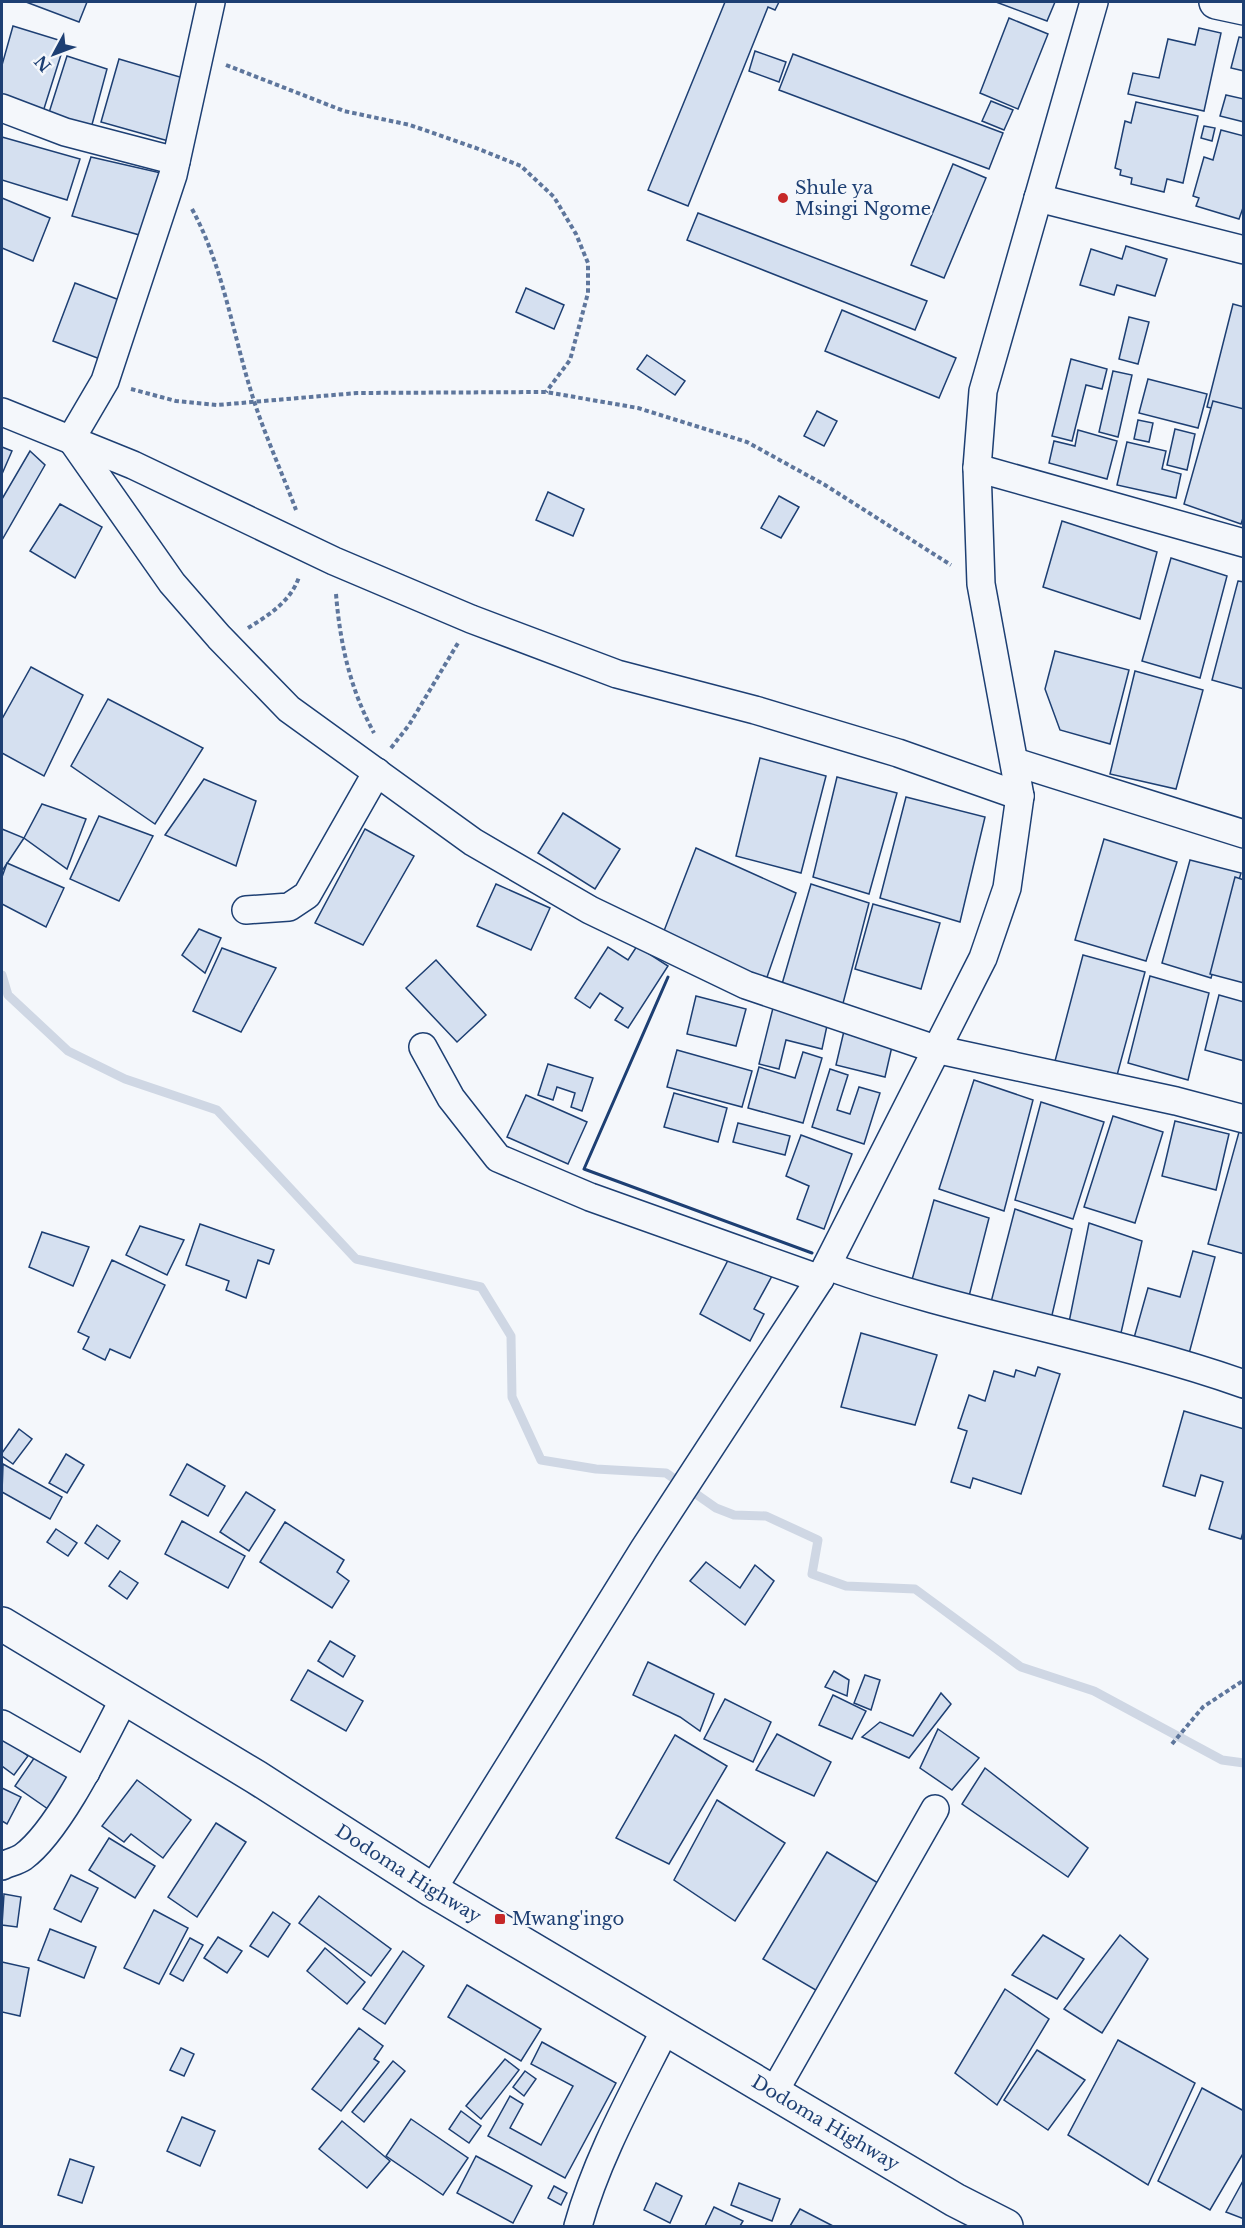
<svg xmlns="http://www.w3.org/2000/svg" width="1245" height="2228" font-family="'Libre Baskerville',serif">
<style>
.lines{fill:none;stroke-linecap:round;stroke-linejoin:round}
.stream{stroke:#cfd7e4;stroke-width:9}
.building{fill:#d5e0f0;stroke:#1d3f73;stroke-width:1.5}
.street-casing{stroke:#1d3f73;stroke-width:30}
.secondary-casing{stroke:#1d3f73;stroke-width:36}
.highway-casing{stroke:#1d3f73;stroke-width:36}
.path{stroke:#5e769c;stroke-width:4;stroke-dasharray:4.5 3;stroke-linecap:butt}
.street{stroke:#f4f7fb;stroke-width:27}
.secondary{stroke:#f4f7fb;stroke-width:33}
.highway{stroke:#f4f7fb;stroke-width:33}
.wall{stroke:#1d3f73;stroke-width:3}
.poi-dot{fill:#c62828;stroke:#f4f7fb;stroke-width:2}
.labels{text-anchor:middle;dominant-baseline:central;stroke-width:4.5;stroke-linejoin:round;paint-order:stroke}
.poi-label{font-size:18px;fill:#1d3f73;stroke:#f4f7fb;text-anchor:start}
.street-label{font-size:18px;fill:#1d3f73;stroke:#f4f7fb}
</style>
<rect width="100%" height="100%" fill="#f4f7fb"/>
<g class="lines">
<polyline class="stream" points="2,975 8,995 68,1051 125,1079 217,1110 356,1259 481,1287 511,1336 512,1397 541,1460 596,1469 666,1473 716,1508 734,1515 766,1516 818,1540 812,1574 846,1586 915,1589 1021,1667 1094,1691 1222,1760 1244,1763"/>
</g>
<g class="building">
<polygon points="26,2 87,2 79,22"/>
<polygon points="725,2 779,2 775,10 768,7 688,206 648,190"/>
<polygon points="996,2 1055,2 1047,21"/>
<polygon points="1009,18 1048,34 1018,109 980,93"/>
<polygon points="13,26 65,42 42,115 2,103 2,65"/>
<polygon points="1199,28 1221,33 1204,111 1128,94 1133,73 1159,78 1168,39 1195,45"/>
<polygon points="1239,37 1244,38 1244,71 1231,68"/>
<polygon points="755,51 786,62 779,82 749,71"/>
<polygon points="793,54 1003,133 989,169 779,90"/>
<polygon points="67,56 107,69 90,132 47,119"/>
<polygon points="119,59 190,80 172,142 101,122"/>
<polygon points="1226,95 1244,99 1244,122 1220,116"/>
<polygon points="991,101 1013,110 1004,130 982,121"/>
<polygon points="1136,102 1198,116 1183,183 1167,179 1164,192 1131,184 1132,178 1120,175 1121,170 1115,168 1125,121 1131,123"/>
<polygon points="1204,126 1215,128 1212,141 1201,138"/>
<polygon points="1221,130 1244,136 1244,205 1239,219 1196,206 1199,198 1193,196 1204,157 1213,160"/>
<polygon points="2,137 80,159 67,200 2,180"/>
<polygon points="91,157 161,173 143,236 72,216"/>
<polygon points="953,164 986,178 944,278 911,265"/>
<polygon points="2,198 50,218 33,261 2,248"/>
<polygon points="698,213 927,301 915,330 687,240"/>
<polygon points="1126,246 1167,259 1155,296 1117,285 1114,295 1080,285 1091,249 1122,259"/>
<polygon points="75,283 122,301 100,359 53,341"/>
<polygon points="526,288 564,305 554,329 516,312"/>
<polygon points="1233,304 1244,307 1244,417 1207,407"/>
<polygon points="842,310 956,358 939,398 825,351"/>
<polygon points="1129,317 1149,322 1138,364 1119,359"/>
<polygon points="647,355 685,381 675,395 637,369"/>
<polygon points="1071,359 1107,369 1102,389 1086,385 1072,441 1052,436"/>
<polygon points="1113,371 1132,375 1118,437 1099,432"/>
<polygon points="1148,379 1207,394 1198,428 1139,413"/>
<polygon points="1213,401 1244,409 1244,515 1241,524 1184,504"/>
<polygon points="817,411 837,421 824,446 804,436"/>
<polygon points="1138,420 1153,423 1149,442 1134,439"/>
<polygon points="1175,429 1195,434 1187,470 1167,465"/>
<polygon points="1078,430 1117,441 1107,479 1049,463 1054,441 1075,446"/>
<polygon points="1127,442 1166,451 1162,469 1181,474 1176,498 1117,485"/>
<polygon points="2,447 12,451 2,474"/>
<polygon points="30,451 45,465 2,540 2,499"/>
<polygon points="548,492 584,509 573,536 536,520"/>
<polygon points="779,496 799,507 781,538 761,528"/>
<polygon points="60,504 102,527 75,578 30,551"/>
<polygon points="1062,521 1157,552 1140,619 1043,587"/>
<polygon points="1171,558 1227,576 1200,678 1142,661"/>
<polygon points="1238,581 1244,582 1244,689 1212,680"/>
<polygon points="1055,651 1129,670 1110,744 1060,730 1045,689"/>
<polygon points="31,667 83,695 44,776 2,753 2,719"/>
<polygon points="1135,671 1203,690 1176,789 1110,774"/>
<polygon points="108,699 203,748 155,824 71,766"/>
<polygon points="760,758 826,776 801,873 736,856"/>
<polygon points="837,777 897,793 869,894 813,877"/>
<polygon points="204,779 256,801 236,866 165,835"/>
<polygon points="906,797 985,817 960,922 880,898"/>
<polygon points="42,804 86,819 67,869 24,838"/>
<polygon points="563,813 620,849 595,889 538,853"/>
<polygon points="99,816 153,836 119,901 70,879"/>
<polygon points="2,829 24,838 2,871"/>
<polygon points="365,829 414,856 363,945 315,923"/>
<polygon points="1104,839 1177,862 1146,961 1075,940"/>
<polygon points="696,848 796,893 765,983 662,936"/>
<polygon points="1190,860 1241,873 1211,978 1162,963"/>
<polygon points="7,863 64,888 46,927 2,904 2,877"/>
<polygon points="1235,877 1244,880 1244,983 1210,974"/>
<polygon points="496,884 550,908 531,950 477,926"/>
<polygon points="811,884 869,903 841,1011 780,991"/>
<polygon points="873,904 940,923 921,989 855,969"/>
<polygon points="199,929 221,938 205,973 182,955"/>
<polygon points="637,946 668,966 628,1028 615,1020 623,1008 600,993 590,1008 575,998 608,947 628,960"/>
<polygon points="222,948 276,968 241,1032 193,1011"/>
<polygon points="1083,955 1145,972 1116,1079 1055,1061"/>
<polygon points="436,960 486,1015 457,1042 406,988"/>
<polygon points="1150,976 1209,993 1188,1080 1128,1063"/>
<polygon points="1219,995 1244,1002 1244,1061 1205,1050"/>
<polygon points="696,996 746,1009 736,1046 687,1034"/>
<polygon points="773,1008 828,1021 822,1049 786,1040 779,1069 759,1064"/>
<polygon points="844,1031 893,1042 885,1077 836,1065"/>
<polygon points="677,1050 752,1071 742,1107 667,1087"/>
<polygon points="803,1052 822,1058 803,1123 748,1108 759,1067 795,1078"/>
<polygon points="548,1064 593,1078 582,1111 571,1107 575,1093 557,1087 553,1100 538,1095"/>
<polygon points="830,1069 848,1075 837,1110 850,1114 859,1087 880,1093 864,1144 812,1127"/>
<polygon points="974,1080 1033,1100 1004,1211 939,1189"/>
<polygon points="674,1093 727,1108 718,1142 664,1127"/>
<polygon points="526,1095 587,1122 568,1164 507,1137"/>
<polygon points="1041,1102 1104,1122 1073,1219 1015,1200"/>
<polygon points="1113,1116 1163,1132 1135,1223 1084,1207"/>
<polygon points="1175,1121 1229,1134 1216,1190 1162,1176"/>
<polygon points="738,1123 790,1136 785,1155 733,1142"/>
<polygon points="1239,1132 1244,1133 1244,1254 1208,1244"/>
<polygon points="801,1135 852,1154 824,1229 797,1219 809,1186 786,1176"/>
<polygon points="934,1200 989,1218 967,1304 910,1287"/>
<polygon points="1015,1209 1072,1229 1049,1328 989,1310"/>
<polygon points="1089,1223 1142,1241 1118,1346 1067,1332"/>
<polygon points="200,1224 274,1250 269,1264 258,1260 246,1298 226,1290 229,1281 186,1265"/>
<polygon points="140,1226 184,1240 167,1275 126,1255"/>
<polygon points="42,1232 89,1247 73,1286 29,1267"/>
<polygon points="737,1243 778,1265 754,1309 764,1314 750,1341 700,1314"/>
<polygon points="1193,1251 1215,1257 1187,1361 1132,1345 1148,1288 1180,1297"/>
<polygon points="112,1260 165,1285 130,1358 110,1349 105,1360 83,1349 89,1337 78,1332"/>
<polygon points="861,1333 937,1355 915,1425 841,1407"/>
<polygon points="1038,1367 1060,1374 1021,1494 973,1478 970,1488 951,1482 967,1431 958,1428 969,1395 985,1401 994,1371 1014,1377 1016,1370 1035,1376"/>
<polygon points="1184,1411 1244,1429 1244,1529 1241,1539 1209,1529 1223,1482 1201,1475 1195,1496 1163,1486"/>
<polygon points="19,1429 32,1439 13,1464 2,1456 2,1453"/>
<polygon points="66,1454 84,1465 67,1493 49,1483"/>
<polygon points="3,1464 62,1497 50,1519 2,1492"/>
<polygon points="187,1464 225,1486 208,1516 170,1495"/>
<polygon points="246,1492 275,1510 249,1551 220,1532"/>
<polygon points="182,1521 245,1556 228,1588 165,1554"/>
<polygon points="285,1522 344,1560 337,1572 349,1581 332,1608 260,1562"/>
<polygon points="97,1525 120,1541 108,1559 85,1543"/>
<polygon points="56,1529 77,1543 68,1556 47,1542"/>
<polygon points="706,1562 740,1588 755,1565 774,1581 745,1625 690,1581"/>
<polygon points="120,1571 138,1583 127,1599 109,1586"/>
<polygon points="330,1641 355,1656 343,1677 318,1661"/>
<polygon points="648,1662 714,1694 700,1731 680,1717 633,1695"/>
<polygon points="308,1670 363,1701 346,1731 291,1700"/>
<polygon points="834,1671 849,1680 847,1696 825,1687"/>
<polygon points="865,1675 880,1680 871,1710 854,1703"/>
<polygon points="941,1693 951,1704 909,1758 862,1737 880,1722 913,1736"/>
<polygon points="833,1695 866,1711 852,1739 819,1725"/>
<polygon points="725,1699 771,1722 753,1762 704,1739"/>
<polygon points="938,1729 979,1758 952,1790 920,1768"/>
<polygon points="777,1734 831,1762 814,1796 756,1770"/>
<polygon points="675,1735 727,1766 669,1864 616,1838"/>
<polygon points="2,1737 28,1756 14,1775 2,1766"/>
<polygon points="41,1748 74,1771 48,1809 15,1786"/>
<polygon points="985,1768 1088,1848 1068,1877 962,1804"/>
<polygon points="137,1780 191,1820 163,1858 131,1834 124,1842 102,1826"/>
<polygon points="2,1788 21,1797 7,1824 2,1821"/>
<polygon points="717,1800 785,1843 735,1921 674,1880"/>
<polygon points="216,1823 246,1842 197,1917 168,1897"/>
<polygon points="109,1838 155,1866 135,1898 89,1870"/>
<polygon points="827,1852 883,1886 819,1992 763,1959"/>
<polygon points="71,1875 98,1888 81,1922 54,1909"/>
<polygon points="4,1894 21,1897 17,1927 2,1925"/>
<polygon points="319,1896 391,1949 371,1976 299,1923"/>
<polygon points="154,1910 188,1928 159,1984 124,1968"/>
<polygon points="273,1912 290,1924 268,1957 250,1946"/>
<polygon points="50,1929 96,1947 84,1978 38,1960"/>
<polygon points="1043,1935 1084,1959 1057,1999 1012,1975"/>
<polygon points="1120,1935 1148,1959 1102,2033 1064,2009"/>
<polygon points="218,1937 242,1951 227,1973 204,1958"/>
<polygon points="190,1938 203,1945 183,1981 170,1974"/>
<polygon points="325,1948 365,1982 347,2004 307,1971"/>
<polygon points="403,1951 424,1966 385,2024 363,2009"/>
<polygon points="2,1962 29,1968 20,2016 2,2012"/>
<polygon points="467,1985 541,2029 521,2061 448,2017"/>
<polygon points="1005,1989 1049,2019 997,2105 955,2073"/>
<polygon points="359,2028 383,2046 374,2059 379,2062 341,2111 312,2089"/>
<polygon points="1118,2040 1195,2083 1148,2185 1068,2135"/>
<polygon points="542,2042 616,2083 565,2178 488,2136 510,2096 523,2104 510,2128 541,2145 573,2086 531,2064"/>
<polygon points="181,2048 194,2054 184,2076 170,2070"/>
<polygon points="1037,2050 1085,2080 1048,2130 1004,2100"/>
<polygon points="505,2059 519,2070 481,2119 466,2106"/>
<polygon points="393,2061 405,2071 364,2122 352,2112"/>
<polygon points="525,2071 536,2079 524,2096 513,2087"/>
<polygon points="1202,2088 1244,2111 1244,2152 1210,2210 1158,2181"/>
<polygon points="461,2111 481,2126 469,2143 449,2129"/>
<polygon points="182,2117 215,2131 200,2166 167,2151"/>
<polygon points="411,2119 468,2158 443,2195 386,2156"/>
<polygon points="342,2121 390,2161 367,2188 319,2149"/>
<polygon points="476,2156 532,2186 513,2223 457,2193"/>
<polygon points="70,2159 94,2167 82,2203 58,2195"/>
<polygon points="1244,2179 1244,2219 1226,2212"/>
<polygon points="656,2183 682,2196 670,2223 644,2210"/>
<polygon points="739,2183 780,2199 772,2221 731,2205"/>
<polygon points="554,2186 567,2193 561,2205 548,2198"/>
<polygon points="714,2207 743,2221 740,2226 705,2226"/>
<polygon points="800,2209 833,2226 790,2226"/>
</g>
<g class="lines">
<g class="street-casing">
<g id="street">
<polyline points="211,2 173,175 105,381 71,439 172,583 219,637 289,709 473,842 590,910 746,985 935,1049 1176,1101 1244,1119"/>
<polyline points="2,108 65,132 176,161"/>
<polyline points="1038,198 1244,250"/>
<polyline points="2,412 133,465 334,561 471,619 617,674 755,710 898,753 1020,796"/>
<polyline points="977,468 1244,543"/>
<polyline points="1015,762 1244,834"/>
<polyline points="246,910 289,907 307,895 377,772"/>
<polyline points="423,1047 451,1098 498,1158 590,1197 820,1279"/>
<path d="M827 1266C963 1315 1107 1336 1244 1384"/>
<polyline points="2,1724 86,1772"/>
<path d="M2 1866C8 1863 17 1861 23 1857 60 1830 103 1739 125 1697"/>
<polyline points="432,1890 644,1549 820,1279 983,958 1007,888 1020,796 981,584 977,468 983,391 1094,2"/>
<polyline points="774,2092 935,1809"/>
<path d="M578 2226C597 2157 634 2092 666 2028"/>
</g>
</g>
<g class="secondary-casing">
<polyline id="secondary" points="1216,2 1244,8"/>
</g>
<g class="highway-casing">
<g id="highway">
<path id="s1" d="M2 1624 256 1777 432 1890 955 2200 1006 2226"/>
</g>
</g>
<g class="path">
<polyline points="226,65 344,111 410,125 476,148 521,166 554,197 576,234 588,263 588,293 570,360 546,392"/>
<path d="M192 209C225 270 233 338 255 404 267 440 283 475 296 510"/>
<polyline points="131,389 176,401 217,405 357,393 546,392 638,408 747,442 825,485 951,565"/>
<path d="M336 594C340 643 350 689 374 733"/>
<path d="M248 628C269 615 291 601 299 577"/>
<polyline points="391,748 409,725 458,643"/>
<polyline points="1172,1744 1203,1707 1244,1680"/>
</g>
<use href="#street" class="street"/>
<use href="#secondary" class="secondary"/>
<use href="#highway" class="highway"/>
<polyline class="wall" points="668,977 584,1169 812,1253"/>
</g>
<g class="poi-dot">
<circle cx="783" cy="198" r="6"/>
<rect x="494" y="1913" width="12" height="12" rx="3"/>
</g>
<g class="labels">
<g class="poi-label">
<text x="795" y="188">Shule ya<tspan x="795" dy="21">Msingi Ngome</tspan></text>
<text x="512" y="1919">Mwang'ingo</text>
</g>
<g class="street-label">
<text stroke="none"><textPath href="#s1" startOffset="477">Dodoma Highway</textPath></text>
<text stroke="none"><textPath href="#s1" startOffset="963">Dodoma Highway</textPath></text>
</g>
</g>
<rect width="1245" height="2228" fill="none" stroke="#1d3f73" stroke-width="6"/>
<g transform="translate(54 54) rotate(229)" stroke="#f4f7fb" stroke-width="4.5" paint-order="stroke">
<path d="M0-4.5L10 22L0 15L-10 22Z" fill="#1d3f73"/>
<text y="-9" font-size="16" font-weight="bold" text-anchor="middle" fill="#1d3f73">N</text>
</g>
</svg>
